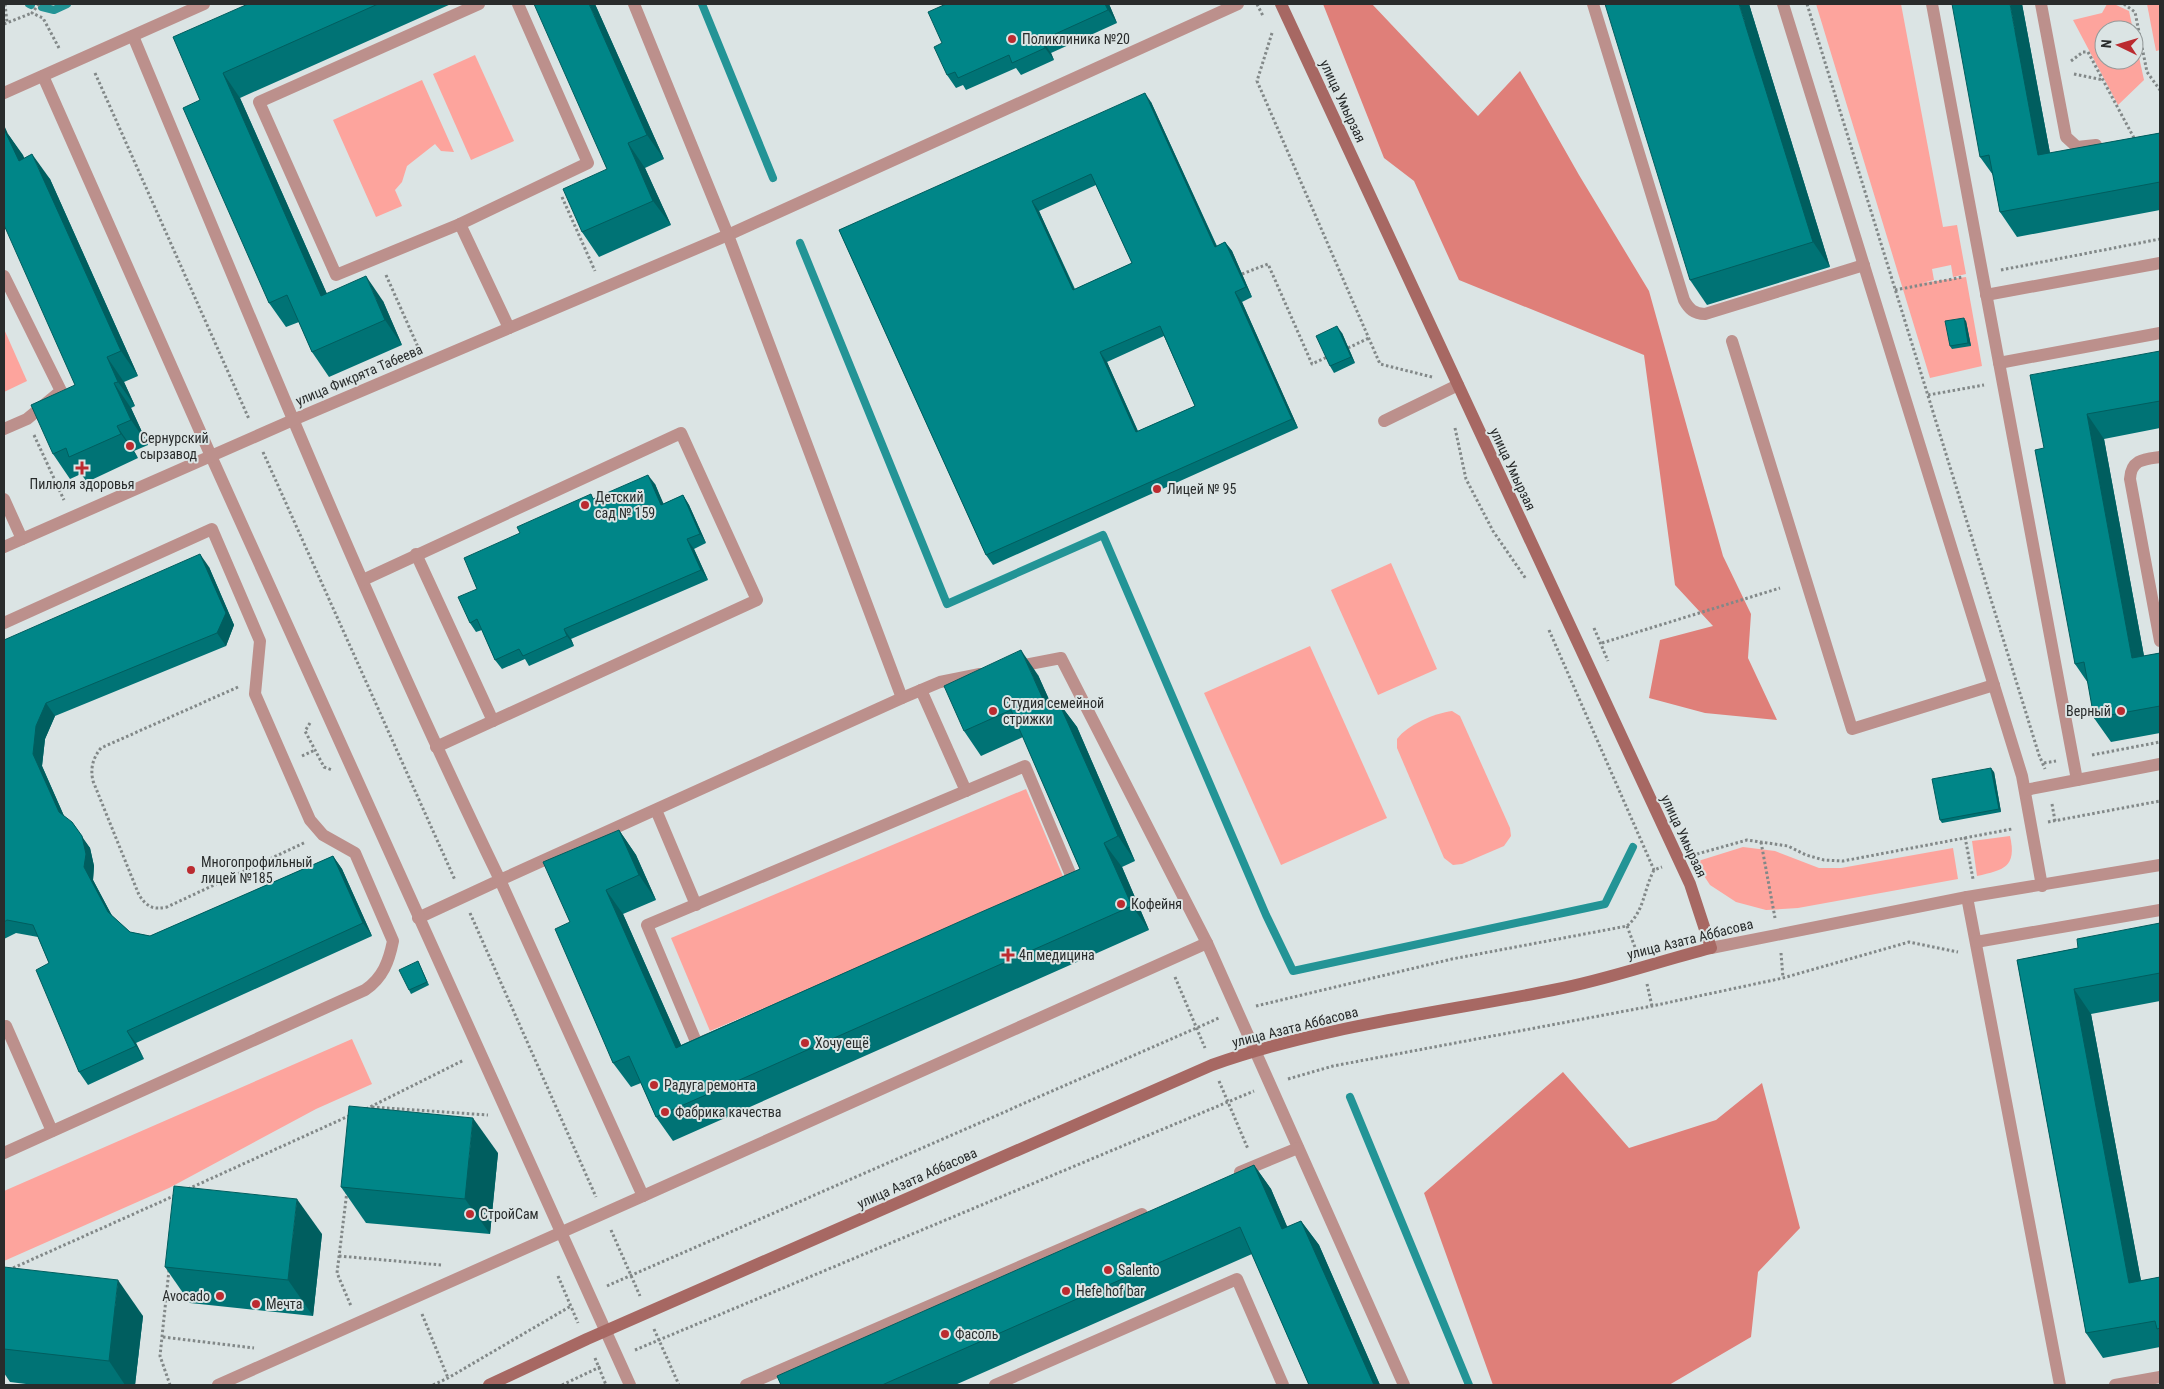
<svg xmlns="http://www.w3.org/2000/svg" width="2164" height="1389" font-family="'Roboto Condensed',sans-serif">
<style>
.green{fill:#fda49d}
.forest{fill:#df7f79}
.lines{fill:none;stroke-linecap:round;stroke-linejoin:round}
.stream{stroke:#239496;stroke-width:8}
.path{stroke:#828888;stroke-width:3;stroke-dasharray:2.5 2.5;stroke-linecap:butt}
.lane{stroke:#bc908c;stroke-width:12}
.street{stroke:#bc908c;stroke-width:12}
.secondary{stroke:#a76863;stroke-width:12}
.wall{fill:#007375;fill-rule:evenodd}
.shaded-wall{fill:#005e5f}
.building{fill:#008688;stroke:#005e5f;fill-rule:evenodd}
.poi-dot{fill:#bb2b30;stroke:#dbe4e4;stroke-width:2}
.labels{text-anchor:middle;dominant-baseline:central;stroke-width:4;stroke-linejoin:round;paint-order:stroke}
.poi-label{font-size:14px;fill:#292c2c;stroke:#dbe4e4;text-anchor:start}
.street-label{font-size:14px;fill:#292c2c;stroke:#dbe4e4}
</style>
<rect width="100%" height="100%" fill="#dbe4e4"/>
<g class="green">
<polygon points="1816,4 1901,4 1943,227 1957,225 1966,274 1953,277 1951,265 1932,269 1934,280 1922,283 1966,277 1982,366 1930,378"/>
<polygon points="2107,4 2114,4 2129,11 2133,30 2104,30 2104,60 2134,60 2134,34 2144,80 2118,105 2073,20 2102,13"/>
<polygon points="2147,4 2160,4 2160,50 2156,51"/>
<polygon points="475,55 514,141 471,160 433,74"/>
<polygon points="422,80 454,152 441,151 435,144 407,166 402,182 395,190 402,206 376,217 333,120"/>
<polygon points="4,329 27,381 4,392"/>
<polygon points="1391,563 1437,669 1378,695 1331,590"/>
<polygon points="1310,646 1387,818 1281,865 1204,693"/>
<path d="M1452 711 1460 716 1510 828 1511 836 1504 846 1462 864 1453 865 1444 858 1397 748V739C1407 725 1435 713 1452 711Z"/>
<polygon points="1026,789 1065,881 710,1031 671,938"/>
<path d="M2010 836C2017 867 2004 870 1977 876L1972 841Z"/>
<polygon points="1743,847 1775,851 1819,868 1841,868 1953,848 1958,879 1798,908 1766,910 1736,902 1710,885 1695,862"/>
<polygon points="352,1039 372,1084 316,1109 169,1188 4,1261 4,1191"/>
</g>
<g class="forest">
<polygon points="1323,4 1372,4 1478,116 1520,71 1579,175 1649,291 1723,556 1751,614 1748,658 1777,720 1705,713 1649,698 1660,640 1713,626 1675,585 1644,355 1459,280 1414,181 1384,158"/>
<polygon points="1563,1072 1629,1148 1716,1120 1762,1083 1800,1228 1758,1272 1751,1337 1669,1385 1493,1385 1424,1193"/>
</g>
<g class="lines">
<g class="stream">
<polyline points="29,4 31,5"/>
<polyline points="702,4 773,178"/>
<polyline points="42,7 54,10 67,4"/>
<polyline points="800,243 947,604 1103,535 1266,915 1293,971 1605,904 1633,847"/>
<polyline points="1350,1097 1469,1385"/>
</g>
<g class="path">
<polyline points="5,4 7,22"/>
<polyline points="39,4 32,13 43,18 59,48"/>
<polyline points="1257,4 1263,16"/>
<polyline points="1807,4 2039,755 2045,769"/>
<polyline points="2124,4 2135,12 2147,72 2160,90"/>
<polyline points="4,24 32,13"/>
<polyline points="1272,33 1257,81 1380,364 1432,377"/>
<polyline points="2071,61 2083,52 2088,52 2134,138"/>
<polyline points="95,73 249,419"/>
<polyline points="2074,74 2103,80"/>
<polyline points="562,197 595,271"/>
<polyline points="2001,270 2160,239"/>
<polyline points="1242,274 1268,264 1312,364 1327,357"/>
<polyline points="386,275 418,347"/>
<polyline points="1895,290 1963,277"/>
<polyline points="1348,348 1369,338"/>
<polyline points="1928,395 1984,385"/>
<polyline points="1455,428 1466,479 1493,531 1526,579"/>
<polyline points="34,435 64,500"/>
<polyline points="263,452 455,880"/>
<polyline points="1594,628 1608,661"/>
<polyline points="1549,630 1654,870"/>
<polyline points="1602,643 1780,588"/>
<path d="M238 687 101 748C93 758 90 768 93 781L139 895C147 907 153 910 167 907L306 842"/>
<polyline points="310,723 305,731 324,767 332,770"/>
<polyline points="2092,755 2160,742"/>
<polyline points="302,756 315,750"/>
<polyline points="2044,763 2056,761"/>
<polyline points="2052,804 2055,821"/>
<polyline points="2048,822 2160,801"/>
<polyline points="1965,837 1973,879"/>
<polyline points="1761,842 1775,918"/>
<polyline points="1697,854 1747,840 1788,846 1806,855 1824,860 1843,861 2012,829"/>
<polyline points="470,913 596,1197"/>
<polyline points="1627,926 1636,950"/>
<polyline points="1781,953 1783,978"/>
<polyline points="1175,977 1205,1048"/>
<polyline points="1647,984 1652,1006"/>
<path d="M1256 1006 1452 959 1627 926C1645 910 1643 891 1654 870L1662 867"/>
<polyline points="1288,1079 1333,1066 1652,1006 1783,978 1909,942 1958,952"/>
<polyline points="1219,1081 1248,1149"/>
<polyline points="372,1107 488,1115"/>
<polyline points="366,1109 464,1060"/>
<polyline points="188,1189 351,1115"/>
<polyline points="347,1191 337,1273 351,1306"/>
<polyline points="611,1230 640,1296"/>
<polyline points="339,1256 441,1265"/>
<polyline points="169,1270 160,1356 170,1385"/>
<polyline points="4,1272 176,1195"/>
<polyline points="558,1276 578,1323"/>
<polyline points="607,1286 1219,1018"/>
<polyline points="422,1314 448,1378"/>
<polyline points="654,1329 679,1385"/>
<polyline points="163,1337 254,1348"/>
<polyline points="635,1350 1254,1091"/>
<polyline points="595,1358 606,1385"/>
<polyline points="433,1385 448,1378 571,1306"/>
<polyline points="562,1385 602,1366"/>
</g>
<g class="lane">
<polyline points="479,4 259,102 336,275 460,224 588,163 518,4"/>
<polyline points="634,4 728,235 902,698"/>
<path d="M1593 4 1684 300C1689 309 1694 314 1705 314L1864 265"/>
<polyline points="1783,4 2022,776 2042,886"/>
<polyline points="1932,4 2077,780 2025,790"/>
<polyline points="2041,4 2066,137 2077,147 2096,145"/>
<path d="M133 36C251 319 366 604 500 880L418 918"/>
<polyline points="43,76 211,456 630,1385"/>
<polyline points="4,93 204,4"/>
<polyline points="460,224 509,328"/>
<polyline points="728,235 1238,4"/>
<polyline points="4,276 61,391 27,419 4,429"/>
<polyline points="1986,295 2160,263"/>
<polyline points="1732,341 1852,729 1994,685"/>
<polyline points="1999,363 2160,333"/>
<polyline points="1384,421 1458,385"/>
<path d="M2160 457C2145 459 2131 459 2130 479L2160 641"/>
<polyline points="4,499 22,539"/>
<polyline points="416,554 493,721"/>
<polyline points="363,580 681,433 757,600 436,747"/>
<path d="M4 623 212 529 260 641 255 694 310 820 323 835 355 853 393 941C389 961 383 978 365 990L4 1153"/>
<polyline points="1014,667 1061,658 1207,943 1404,1385"/>
<polyline points="980,674 940,682 902,698 500,880 643,1196 1207,943"/>
<polyline points="921,690 966,791"/>
<polygon points="1025,766 1075,885 697,1044 647,925"/>
<polyline points="2077,780 2160,764"/>
<polyline points="656,810 696,905"/>
<polyline points="1967,897 2060,1385"/>
<polyline points="1976,942 2160,910"/>
<polyline points="4,1027 6,1026 52,1131"/>
<polyline points="1240,1172 1298,1148"/>
<polyline points="218,1385 643,1196"/>
<polyline points="746,1385 1142,1214"/>
<polyline points="995,1385 1237,1279 1283,1385"/>
<polyline points="2115,1385 2160,1377"/>
</g>
<g class="street">
<polyline points="4,547 293,420 728,235"/>
<polyline points="1711,948 1967,897 2160,865"/>
</g>
<path class="secondary" d="M489 1385 587 1339 1212 1065C1322 1026 1439 1013 1553 990 1607 980 1659 961 1711 948L1690 884 1281 4"/>
</g>
<g class="wall">
<polygon points="248,4 451,4 240,98 327,294 383,301 402,345 329,377 312,352 299,322 286,327 269,303 200,100"/>
<polygon points="595,4 664,159 645,168 671,225 599,257 582,232 607,169"/>
<polygon points="946,4 1109,4 1117,23 1051,53 1054,60 1021,75 1016,68 966,90 963,85 956,88 947,75 942,43"/>
<polygon points="1749,4 1830,267 1707,305 1690,280"/>
<polygon points="2022,4 2050,153 2160,133 2160,210 2017,237 2000,212 1993,175 1980,157"/>
<path d="M1151 102 1217 246 1225 242 1232 251 1252 297 1242 302 1298 428 993 565 986 555 839 230ZM1096 185 1132 263 1075 289 1039 211ZM1164 336 1195 406 1138 431 1107 362Z"/>
<polygon points="8,134 24,158 50,179 138,376 124,382 135,406 131,408 148,445 134,451 138,458 87,482 81,474 70,479 53,454 75,385"/>
<polygon points="1966,321 1971,346 1952,349 1950,346"/>
<polygon points="1342,333 1355,363 1334,373 1330,366"/>
<polygon points="2160,351 2160,428 2104,439 2144,656 2160,653 2160,733 2111,742 2094,718 2088,683 2075,664 2044,448"/>
<polygon points="655,484 663,504 683,495 689,505 706,543 694,549 708,580 571,639 574,646 529,666 525,659 502,669 495,660 482,630 476,632 470,623 477,589 520,533 594,499"/>
<polygon points="209,567 234,625 226,646 55,716 45,739 42,766 64,816 90,848 94,866 93,880 112,916 130,932 150,936 333,856 342,869 372,936 136,1043 144,1059 88,1085 79,1072 49,963 38,937 16,933 4,939 4,640"/>
<polygon points="1038,675 1052,706 1059,703 1077,727 1135,861 1122,867 1149,930 673,1141 656,1117 641,1083 631,1087 613,1063 570,922 619,830 636,855 656,900 623,914 681,1045 1080,869 1023,737 981,756 964,731"/>
<polygon points="1994,772 2001,812 1942,823 1940,820"/>
<polygon points="2160,923 2160,1001 2091,1014 2141,1281 2160,1277 2160,1347 2103,1358 2086,1333 2017,960 2078,948"/>
<polygon points="418,961 429,985 411,994 409,990"/>
<polygon points="498,1153 490,1234 366,1223 341,1187"/>
<polygon points="1254,1165 1271,1189 1287,1227 1301,1221 1319,1245 1380,1385 1309,1385 1252,1254 955,1385 781,1385"/>
<polygon points="322,1234 313,1316 190,1303 165,1267"/>
<polygon points="4,1267 143,1316 135,1385 34,1385 10,1382 4,1373"/>
</g>
<g class="shaded-wall">
<polygon points="589,4 595,4 664,159 647,135"/>
<polygon points="1105,4 1109,4 1117,23 1108,10"/>
<polygon points="1739,4 1749,4 1830,267 1813,242"/>
<polygon points="2010,4 2022,4 2055,180 2038,155"/>
<polygon points="1042,40 1051,53 1054,60 1045,48"/>
<polygon points="223,73 240,98 339,321 321,296"/>
<polygon points="1145,93 1151,102 1221,256 1215,247"/>
<polygon points="4,125 8,134 23,155 36,185 19,161 4,136"/>
<polygon points="628,143 645,168 671,225 653,201"/>
<polygon points="32,154 50,179 138,376 121,351"/>
<polygon points="1032,201 1039,211 1079,300 1073,290"/>
<polygon points="1225,242 1232,251 1252,297 1246,287"/>
<polygon points="366,276 383,301 402,345 385,320"/>
<polygon points="1235,292 1242,302 1298,428 1292,419"/>
<polygon points="1964,318 1966,321 1971,346 1968,343"/>
<polygon points="1337,326 1342,333 1355,363 1351,357"/>
<polygon points="1100,352 1107,362 1142,441 1136,432"/>
<polygon points="107,357 124,382 135,406 118,382"/>
<polygon points="114,383 131,408 148,445 131,420"/>
<polygon points="2087,414 2104,439 2149,683 2132,658"/>
<polygon points="117,426 134,451 138,458 121,434"/>
<polygon points="648,475 655,484 668,514 661,505"/>
<polygon points="683,495 689,505 706,543 700,534"/>
<polygon points="687,539 694,549 708,580 701,570"/>
<polygon points="200,554 209,567 234,625 226,646 217,633"/>
<polygon points="564,629 571,639 574,646 567,636"/>
<polygon points="1021,650 1038,675 1064,733 1047,708"/>
<polygon points="46,703 55,716 45,739 42,766 68,825 59,812 33,754 36,726"/>
<polygon points="1059,703 1077,727 1135,861 1118,836"/>
<polygon points="1991,768 1994,772 2001,812 1999,809"/>
<polygon points="72,822 90,848 94,866 93,880 117,925 108,912 84,867"/>
<polygon points="619,830 636,855 656,900 639,875"/>
<polygon points="1104,843 1122,867 1149,930 1132,906"/>
<polygon points="333,856 342,869 372,936 363,923"/>
<polygon points="606,890 623,914 693,1072 676,1048"/>
<polygon points="2074,989 2091,1014 2146,1307 2129,1283"/>
<polygon points="127,1031 136,1043 144,1059 136,1046"/>
<polygon points="473,1118 498,1153 490,1234 465,1199"/>
<polygon points="1254,1165 1271,1189 1299,1254 1282,1229"/>
<polygon points="297,1199 322,1234 313,1316 288,1280"/>
<polygon points="1301,1221 1319,1245 1380,1385 1374,1385"/>
<polygon points="118,1280 143,1316 135,1385 125,1385 109,1361"/>
</g>
<g class="building">
<polygon points="248,4 378,4 223,73 321,296 366,276 385,320 312,352 287,295 269,303 183,108 200,100 173,37"/>
<polygon points="534,4 589,4 647,135 628,143 653,201 582,232 563,189 607,169"/>
<polygon points="946,4 1105,4 1108,10 1042,40 1045,48 1012,63 1009,55 958,78 955,72 947,75 934,47 942,43 928,12"/>
<polygon points="1605,4 1739,4 1813,242 1690,280"/>
<polygon points="1952,4 2010,4 2038,155 2160,133 2160,182 2000,212 1989,155 1980,157"/>
<path d="M1145 93 1215 247 1225 242 1246 287 1235 292 1292 419 986 555 839 230ZM1091 174 1132 263 1073 290 1032 201ZM1160 326 1195 406 1136 432 1100 352Z"/>
<polygon points="4,131 5,131 19,161 32,154 121,351 107,357 118,382 114,383 131,420 117,426 121,434 69,457 66,448 53,454 31,405 75,385 4,225"/>
<polygon points="1964,318 1968,343 1950,346 1945,321"/>
<polygon points="1337,326 1351,357 1330,366 1316,336"/>
<polygon points="2160,351 2160,401 2087,414 2132,658 2160,653 2160,706 2094,718 2084,662 2075,664 2035,450 2044,448 2030,375"/>
<polygon points="648,475 661,505 683,495 700,534 687,539 701,570 564,629 567,636 523,656 519,649 495,660 477,619 470,623 458,597 477,589 464,558 520,533 517,527 591,494 593,499"/>
<polygon points="200,554 226,613 217,633 46,703 36,726 33,754 59,812 72,822 82,836 86,854 84,867 108,912 130,932 150,936 333,856 363,923 127,1031 136,1046 79,1072 36,970 49,963 33,925 7,920 4,922 4,640"/>
<polygon points="1021,650 1047,708 1059,703 1101,797 1118,836 1104,843 1132,906 656,1117 629,1056 613,1063 595,1021 555,929 570,922 543,862 619,830 639,875 606,890 676,1048 979,913 1080,869 1011,710 964,731 944,686"/>
<polygon points="1991,768 1999,809 1940,820 1932,779"/>
<polygon points="2160,923 2160,973 2074,989 2129,1283 2160,1277 2160,1328 2157,1329 2155,1321 2086,1333 2017,960 2078,948 2077,939"/>
<polygon points="418,961 427,982 409,990 399,970"/>
<polygon points="349,1106 473,1118 465,1199 341,1187"/>
<polygon points="1254,1165 1282,1229 1301,1221 1374,1385 1309,1385 1240,1227 882,1385 781,1385 777,1376"/>
<polygon points="174,1186 297,1199 288,1280 165,1267"/>
<polygon points="4,1267 118,1280 109,1361 4,1349"/>
</g>
<g class="poi-dot">
<circle cx="1012" cy="39" r="5"/>
<circle cx="130" cy="446" r="5"/>
<path d="M79.5 460.5h5v5h5v5h-5v5h-5v-5h-5v-5h5z"/>
<circle cx="1157" cy="489" r="5"/>
<circle cx="585" cy="505" r="5"/>
<circle cx="993" cy="711" r="5"/>
<circle cx="2121" cy="711" r="5"/>
<circle cx="191" cy="870" r="5"/>
<circle cx="1121" cy="904" r="5"/>
<path d="M1005.5 947.5h5v5h5v5h-5v5h-5v-5h-5v-5h5z"/>
<circle cx="805" cy="1043" r="5"/>
<circle cx="654" cy="1085" r="5"/>
<circle cx="665" cy="1112" r="5"/>
<circle cx="470" cy="1214" r="5"/>
<circle cx="1108" cy="1270" r="5"/>
<circle cx="1066" cy="1291" r="5"/>
<circle cx="220" cy="1296" r="5"/>
<circle cx="256" cy="1304" r="5"/>
<circle cx="945" cy="1334" r="5"/>
</g>
<g class="labels">
<g class="poi-label">
<text x="1022" y="39">Поликлиника №20</text>
<text x="140" y="438">Сернурский<tspan x="140" dy="16">сырзавод</tspan></text>
<text x="82" y="484" text-anchor="middle">Пилюля здоровья</text>
<text x="1167" y="489">Лицей № 95</text>
<text x="595" y="497">Детский<tspan x="595" dy="16">сад № 159</tspan></text>
<text x="1003" y="703">Студия семейной<tspan x="1003" dy="16">стрижки</tspan></text>
<text x="2111" y="711" text-anchor="end">Верный</text>
<text x="201" y="862">Многопрофильный<tspan x="201" dy="16">лицей №185</tspan></text>
<text x="1131" y="904">Кофейня</text>
<text x="1019" y="955">4п медицина</text>
<text x="815" y="1043">Хочу ещё</text>
<text x="664" y="1085">Радуга ремонта</text>
<text x="675" y="1112">Фабрика качества</text>
<text x="480" y="1214">СтройСам</text>
<text x="1118" y="1270">Salento</text>
<text x="1076" y="1291">Hefe hof bar</text>
<text x="210" y="1296" text-anchor="end">Avocado</text>
<text x="266" y="1304">Мечта</text>
<text x="955" y="1334">Фасоль</text>
</g>
<g class="street-label">
<text transform="translate(1343 101) rotate(65)">улица Умырзая</text>
<text transform="translate(359 375) rotate(-23)">улица Фикрята Табеева</text>
<text transform="translate(1513 469) rotate(65)">улица Умырзая</text>
<text transform="translate(1684 836) rotate(65)">улица Умырзая</text>
<text transform="translate(1690 939) rotate(-14)">улица Азата Аббасова</text>
<text transform="translate(1295 1027) rotate(-14)">улица Азата Аббасова</text>
<text transform="translate(917 1178) rotate(-24)">улица Азата Аббасова</text>
</g>
</g>
<rect width="2164" height="1389" fill="none" stroke="#292c2c" stroke-width="10"/>
<g transform="translate(2119 45) rotate(275)"><circle r="24" fill="#dbe4e4" stroke="#949a9a"/>
<path d="M0-4L9 19L0 12L-9 19Z" fill="#bb2b30"/>
<text y="-8" font-size="14" font-weight="bold" text-anchor="middle" fill="#292c2c">N</text>
</g>
</svg>
